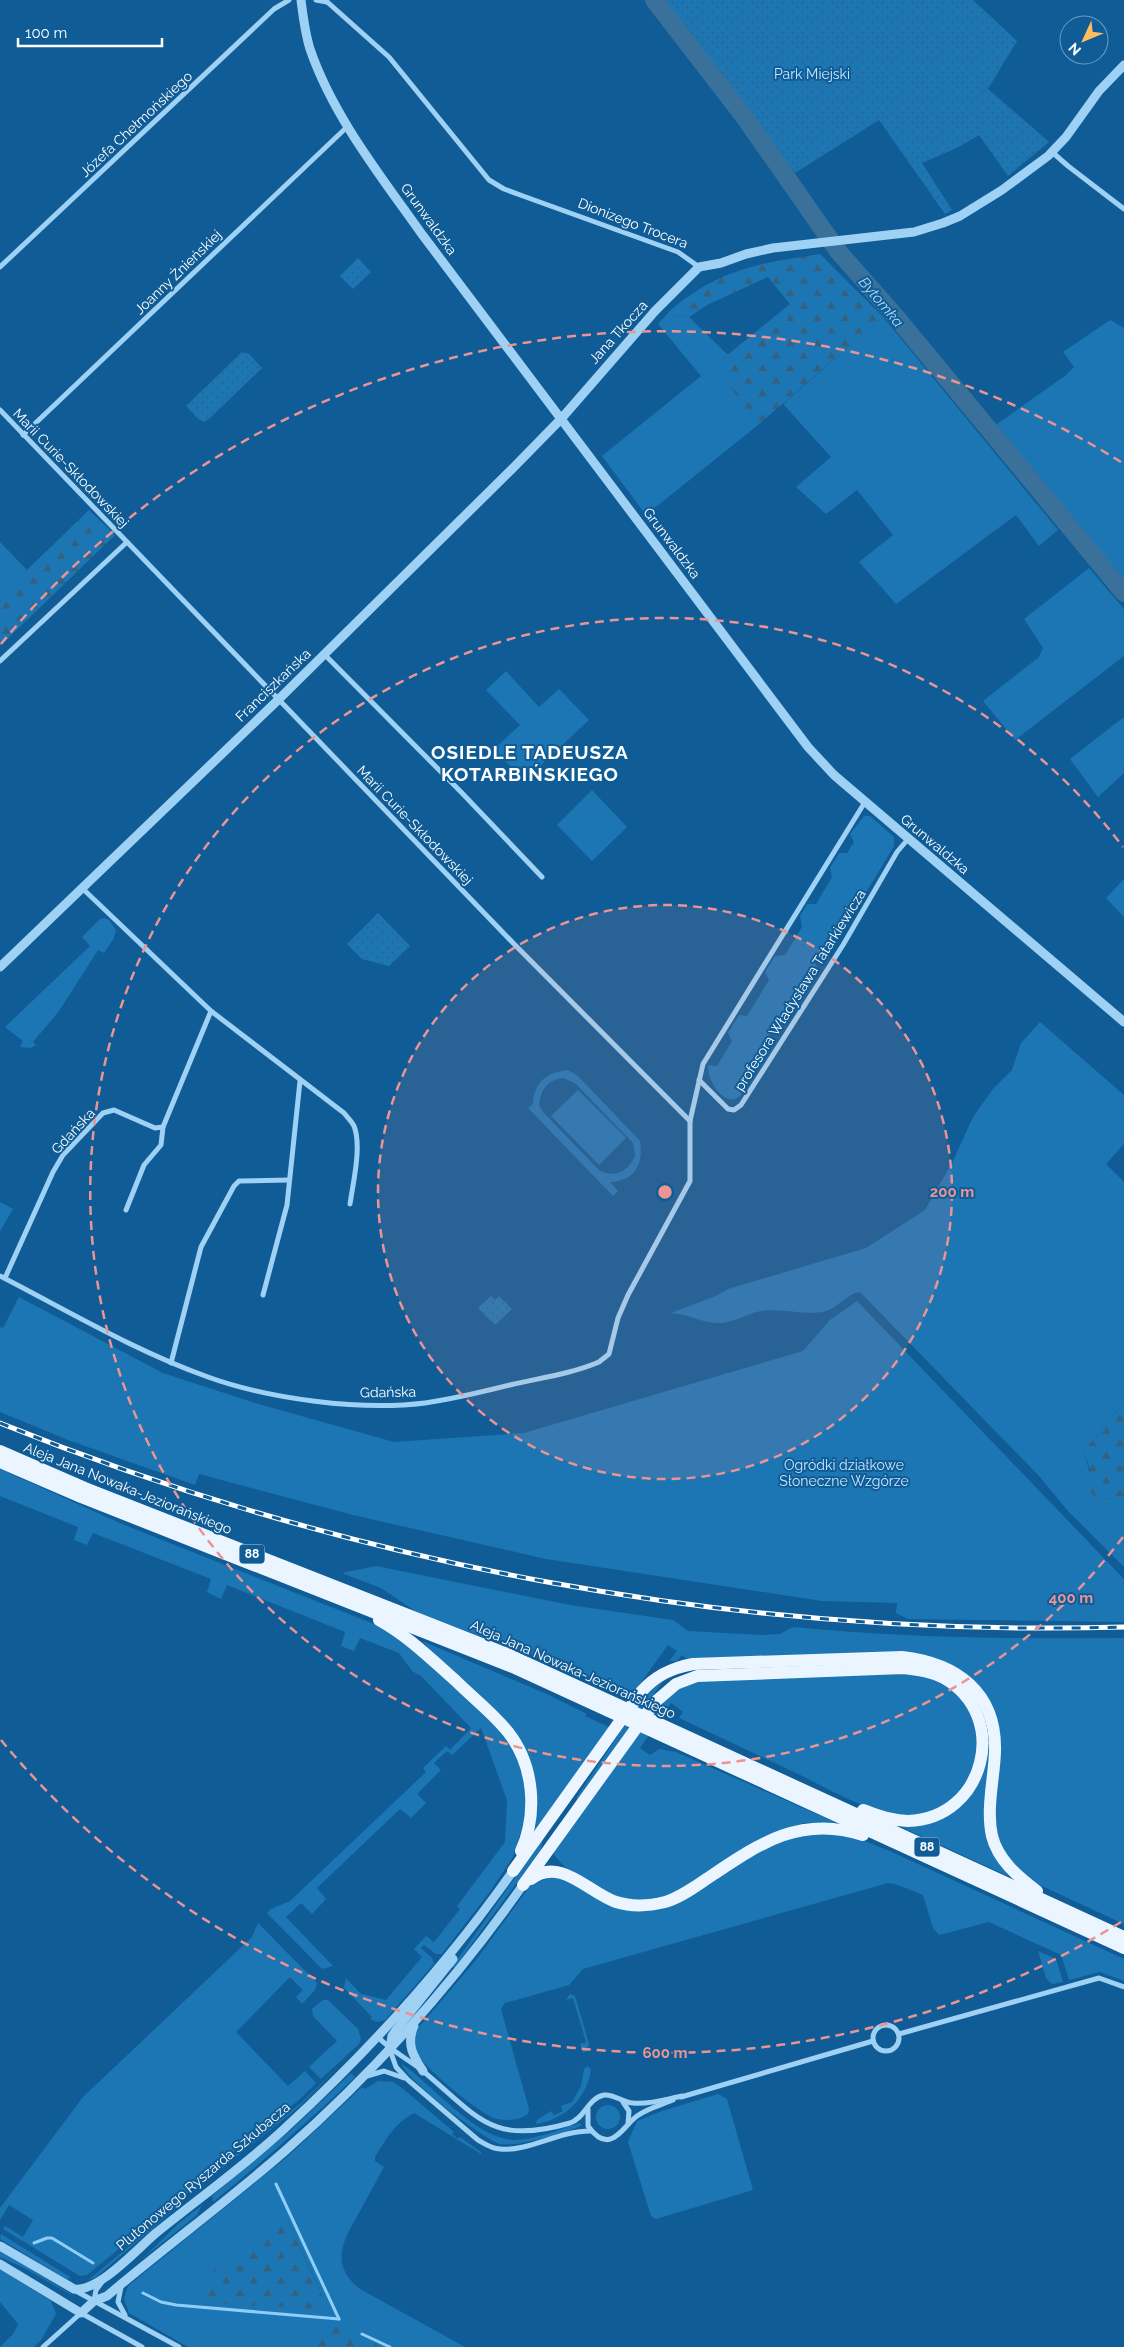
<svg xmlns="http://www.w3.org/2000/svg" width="1124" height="2347" font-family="Raleway,sans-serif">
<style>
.green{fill:#1d76b4;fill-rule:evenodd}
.forest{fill:url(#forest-firs)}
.park{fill:url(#park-dots)}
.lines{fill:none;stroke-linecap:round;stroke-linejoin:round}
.stream{stroke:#8fcef8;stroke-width:3}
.river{stroke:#39719a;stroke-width:18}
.minor{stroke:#9ed1f4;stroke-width:5}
.tertiary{stroke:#9ed1f4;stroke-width:9}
.primary{stroke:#ebf5ff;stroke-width:12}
.rail-casing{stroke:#fff;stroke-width:5}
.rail{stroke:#0f5c96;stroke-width:3;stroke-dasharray:9;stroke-linecap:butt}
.ring{fill:none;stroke:#ea9494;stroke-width:2.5;stroke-dasharray:9 6}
.labels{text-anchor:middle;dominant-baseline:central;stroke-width:4;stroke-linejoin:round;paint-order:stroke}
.shield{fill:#0f5c96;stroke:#b7cee0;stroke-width:1}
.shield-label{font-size:12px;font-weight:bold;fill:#fff}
.park-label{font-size:14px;fill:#c6e7fe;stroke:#0f5c96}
.street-label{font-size:14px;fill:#fff;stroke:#0f5c96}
.water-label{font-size:15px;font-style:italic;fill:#aadafb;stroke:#0f5c96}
.district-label{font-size:19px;font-weight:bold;letter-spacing:1px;fill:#fff;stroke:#0f5c96}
.centre{fill:#ea9494;stroke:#0f5c96;stroke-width:2.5}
.ring-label{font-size:15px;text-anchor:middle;font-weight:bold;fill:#ea9494;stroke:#0f5c96;stroke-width:4;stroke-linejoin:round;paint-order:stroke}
</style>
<defs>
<pattern id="forest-firs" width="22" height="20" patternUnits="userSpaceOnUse" patternTransform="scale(1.25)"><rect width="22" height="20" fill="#1d76b4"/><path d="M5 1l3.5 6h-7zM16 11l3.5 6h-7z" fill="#346180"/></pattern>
<pattern id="park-dots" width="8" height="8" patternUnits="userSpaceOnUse" patternTransform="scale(1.25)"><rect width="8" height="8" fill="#1d76b4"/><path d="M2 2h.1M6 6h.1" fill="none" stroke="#346180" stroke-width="1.8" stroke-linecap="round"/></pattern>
</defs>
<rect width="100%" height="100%" fill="#0f5c96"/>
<g class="green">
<polygon points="671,310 672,315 689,317 728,355 715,365 758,425 646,515 602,456 701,376 658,324"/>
<polygon points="883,317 1058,530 1039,546 1016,515 896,604 859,562 893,535 857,490 826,514 796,487 831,457 783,404"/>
<polygon points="1110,320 1124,328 1124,584 993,427 1066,375 1074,367 1063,352"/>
<polygon points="0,542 27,570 0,596"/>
<polygon points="1089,568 1124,609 1124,656 1015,740 983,701 1039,657 1043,648 1024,619"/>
<polygon points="506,671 539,707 559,689 589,720 524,781 494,749 520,725 486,690"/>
<polygon points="1124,717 1124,773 1098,797 1070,759"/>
<polygon points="592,790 627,827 592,861 557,825"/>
<path d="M864 816H870L894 837V846L861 901 850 903 840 919 844 929 837 939H828L814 961 818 970 806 989 795 992 768 1037 771 1046 760 1065 752 1062 739 1083 745 1088C733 1116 707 1086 708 1065L717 1066 732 1041 728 1033 739 1015 747 1016 769 980 765 972 775 956 785 955 802 927 800 916 807 904H816L832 877 830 868 839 853H847L854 842 850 834Z"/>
<polygon points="1124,879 1124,917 1106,898"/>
<polygon points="104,918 109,920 116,930 114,938 104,953 98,950 59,1011 33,1042 36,1045 31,1048 20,1047 23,1041 6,1028 6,1026 90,946 82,937 100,919"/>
<path d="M1040 1022 1124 1095V1144L1106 1164 1124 1182V1403L1084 1451 1096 1498 1116 1499 1124 1505V1567L1068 1511 1039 1476 860 1292C845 1294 838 1309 823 1312 802 1315 782 1308 761 1311 746 1314 732 1324 716 1323 701 1322 687 1314 671 1313L718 1295 728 1289 866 1248 925 1210 952 1163 973 1117 993 1089 1012 1070 1021 1043Z"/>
<path d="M568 1070 578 1076 640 1141C644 1165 634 1181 610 1182L618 1191 613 1196 528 1108 533 1104C534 1082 547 1072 568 1070ZM563 1078 575 1083 633 1143 635 1156C628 1171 616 1178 600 1171L543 1112 539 1105C541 1090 547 1080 563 1078Z"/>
<polygon points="578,1090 626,1138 599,1165 551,1116"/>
<polygon points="0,1202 13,1209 0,1231"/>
<polygon points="19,1297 163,1373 255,1403 394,1442 524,1433 803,1351 830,1320 857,1301 1124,1579 1124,1622 908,1619 896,1613 897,1603 822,1601 546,1559 353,1515 199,1474 195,1485 68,1440 0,1412 0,1327 3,1328"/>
<polygon points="0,1469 122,1524 379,1626 400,1638 496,1725 514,1749 523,1775 527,1812 513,1857 489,1893 442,1954 436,1954 424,1945 421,1948 432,1958 434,1964 385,2020 377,2022 370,2019 372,2017 344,1988 346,1978 361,1994 386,2000 422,1957 414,1949 426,1936 434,1942 460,1909 457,1906 505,1842 507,1800 481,1728 452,1755 447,1751 434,1763 441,1770 417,1794 426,1803 411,1818 400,1809 317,1888 326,1899 312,1914 301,1903 286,1917 333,1966 322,1969 267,1913 271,1909 290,1901 426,1772 423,1768 446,1746 450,1750 471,1728 421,1676 412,1671 399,1653 360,1638 354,1651 341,1646 345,1632 227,1585 221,1599 207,1592 211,1579 93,1533 87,1545 74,1540 78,1527 0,1496"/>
<path d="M376 1566 570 1605 673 1620 688 1631 762 1635 780 1634 793 1627C904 1638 1013 1639 1124 1638V1924L1031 1881 1006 1857 997 1837 994 1807 998 1744 975 1684 952 1665 927 1655 896 1653 690 1661 682 1655 677 1661H669L677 1651 668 1645 632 1695 609 1684 418 1613 381 1588 342 1573Z"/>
<polygon points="422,1641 549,1695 587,1714 585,1716 609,1727 532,1834 530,1765"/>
<path d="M903 1662C926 1663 946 1668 963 1684 1011 1731 976 1782 988 1837 992 1852 1001 1865 1010 1877L901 1827C906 1825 913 1826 919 1825 933 1823 946 1817 957 1808 1003 1771 994 1698 941 1672 929 1666 916 1665 903 1664L685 1671Z"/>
<path d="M904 1672C922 1675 943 1679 956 1693 997 1737 974 1809 913 1816 881 1820 825 1787 796 1773 757 1755 718 1736 679 1718L683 1712 671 1703 640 1748 650 1755 659 1749 676 1752 837 1823H804L764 1837 668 1897 635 1900 618 1898 592 1886 565 1867 554 1855 553 1852 656 1708 674 1691 699 1681Z"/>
<polygon points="666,1677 578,1800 576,1798 648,1691"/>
<path d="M834 1832 857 1838 892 1852 1124 1959V1981L1100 1972 1069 1980 1061 1955 989 1922 939 1935 933 1928 923 1895 895 1884 888 1883 583 1969 569 1985 505 2003 501 2009 529 2109 528 2114C519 2121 504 2121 494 2118 479 2113 423 2067 417 2053 413 2043 415 2036 419 2027L476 1960 530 1886 554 1875 643 1911 786 1838Z"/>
<polygon points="543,1838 541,1850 454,1968 452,1967"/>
<polygon points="258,1923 317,1983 315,1990 302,2004 296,1997 303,1990 290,1977 236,2032 288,2086 305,2071 316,2083 298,2101 207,2173 208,2176 87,2275 80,2276 3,2229 5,2226 23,2237 33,2220 9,2205 0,2220 0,2208 83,2097 252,1937"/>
<polygon points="1038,1951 1056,1959 1063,1982 1052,1984 1046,1978"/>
<polygon points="570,1994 575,1996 589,2044 587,2051 583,2053 580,2044 586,2042 573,1998 566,2000"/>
<polygon points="323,2000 328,2000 358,2029 361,2039 359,2044 321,2079 309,2067 337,2041 313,2016 312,2009"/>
<path d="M402 2064C432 2084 477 2141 516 2140 537 2139 560 2129 580 2123L582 2125C568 2133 517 2147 501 2144 486 2142 401 2075 402 2064Z"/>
<polygon points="340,2065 300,2106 215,2174 209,2176 301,2103"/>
<path d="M588 2066 591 2070C586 2099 566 2119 536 2124L537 2120 551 2111 554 2115 563 2111 561 2106 572 2102 581 2086 584 2069Z"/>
<path d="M351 2073 355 2077C309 2121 262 2162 213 2202L212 2196 290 2131Z"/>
<path d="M378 2081 393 2082 402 2088 454 2132 452 2134 458 2139 460 2137 481 2152V2154L414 2113C395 2123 386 2139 375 2157V2161L384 2167C376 2182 368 2196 360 2211 344 2239 328 2264 360 2289L465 2347H376L377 2345 314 2338V2347H188L129 2313 124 2299 128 2286 287 2157 362 2087 365 2089ZM282 2219 288 2221 323 2297Z"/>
<polygon points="718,2094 727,2099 753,2190 656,2219 651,2216 628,2142 637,2121 662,2111"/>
<circle cx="608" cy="2117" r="12"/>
<polygon points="189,2197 96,2277 87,2281"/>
<polygon points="202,2205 197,2215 141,2260 178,2224"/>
<polygon points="1,2234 70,2277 68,2280 0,2239"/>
<polygon points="0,2251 71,2294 71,2295 26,2269 0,2257"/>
<polygon points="0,2269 51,2301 56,2314 41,2340 34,2347 0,2347 13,2334 18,2324 0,2302"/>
</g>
<g class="forest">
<path d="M820 254 883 317 758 425 715 365 790 304 768 277 707 305 689 317 671 315V310C719 269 761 263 820 254Z"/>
<polygon points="89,510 115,535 0,646 0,596"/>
<polygon points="1124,1403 1124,1505 1116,1499 1096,1498 1086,1488 1090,1470 1084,1451"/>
<polygon points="282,2219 288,2221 323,2298 316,2309 209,2303 203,2278"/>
<polygon points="326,2322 336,2322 377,2344 376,2347 314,2347 314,2338"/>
</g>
<g class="park">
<polygon points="661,0 973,0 1017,41 988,89 1049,142 1008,176 979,135 957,148 922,163 952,210 945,214 879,120 795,173"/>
<polygon points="358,258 371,272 353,289 340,276"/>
<polygon points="242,352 249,354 262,368 210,418 204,422 198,419 186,406"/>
<polygon points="378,913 410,946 389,966 362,959 347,944"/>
<polygon points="491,1296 495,1300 499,1296 512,1309 495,1325 478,1308"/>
</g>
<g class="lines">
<g class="stream">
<polyline points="276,2184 339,2319"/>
<polyline points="34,2243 47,2238 52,2238 93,2263"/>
<polyline points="143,2293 161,2302 176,2305 339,2319"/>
<polyline points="362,2334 390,2347"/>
</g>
<polyline class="river" points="654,0 745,118 838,251 897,318 1124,593"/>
<g class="minor">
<polyline points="316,0 327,2"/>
<polyline points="325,0 389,57 489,180 504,189 523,196 678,252 699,267"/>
<polyline points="1052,152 1068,166 1124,209"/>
<polyline points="0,267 274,9 289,0"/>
<polyline points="0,410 515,945 690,1121"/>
<polyline points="23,435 348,126"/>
<polyline points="324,654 461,792 542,877"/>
<polyline points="0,661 127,542"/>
<path d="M82 888 211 1011 344 1113C347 1117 352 1122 354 1126 362 1146 353 1183 350 1204"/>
<polyline points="699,1080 728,1109 734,1110 741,1105 843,945 897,852 908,839"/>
<polyline points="126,1210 144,1165 161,1145 163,1127 211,1011"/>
<path d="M0 1276C68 1311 135 1351 208 1377 269 1399 360 1411 425 1403 454 1399 482 1392 510 1385 539 1378 571 1374 599 1362L609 1354 618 1318 628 1295 690 1181V1121L703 1064 865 802"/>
<polyline points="5,1278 53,1172 63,1155 103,1113 114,1110 155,1128 163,1127"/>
<polyline points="263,1295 287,1205 300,1081"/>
<polyline points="171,1363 201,1247 234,1186 239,1181 289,1180"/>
<circle cx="886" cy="2038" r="13"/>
<polyline points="899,2034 1099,1978 1124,1987"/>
<path d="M378 2037C391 2051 408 2059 423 2071 478 2117 491 2146 570 2123 585 2118 588 2098 604 2095 615 2094 623 2103 633 2103 648 2105 667 2099 682 2096"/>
<path d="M390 2050 396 2067 408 2080 478 2140C485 2144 492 2149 500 2149 528 2152 560 2130 592 2131"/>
<polyline points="367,2076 384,2071 404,2078"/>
<polyline points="681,2097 873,2041"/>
<polyline points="623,2102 629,2111 628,2124"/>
<path d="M588 2109V2126C610 2157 622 2127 637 2116 648 2108 661 2105 673 2100"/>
<polyline points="121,2287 118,2302 125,2315"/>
<polyline points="74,2290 179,2347"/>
<polyline points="94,2301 96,2290 102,2282"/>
<polyline points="43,2347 81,2313 142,2347"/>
</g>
<g class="tertiary">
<path d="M301 0C303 16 305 33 310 49 333 116 380 175 421 233L808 747 834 775 1124 1022"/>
<polyline points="0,967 278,700 511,470 561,419 655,311 699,267 721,263 746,254 773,248 914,232 943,223 960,216 1002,190 1048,156 1066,137 1099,91 1124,65"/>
<path d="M414 2026C406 2044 413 2056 423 2071"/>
<polyline points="390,2049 392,2036 396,2030 453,1959"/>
<path d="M0 2246 74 2289C99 2292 137 2249 156 2233 198 2199 243 2167 283 2130 369 2051 446 1966 513 1871"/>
<path d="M0 2264 81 2313 94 2301 107 2296C166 2246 228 2201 286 2150 376 2071 454 1982 523 1885"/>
</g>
<g class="primary">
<polyline points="0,1451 85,1488 505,1653 1124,1937"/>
<polyline points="0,1462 81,1497 515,1668 1124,1948"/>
<path d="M379 1620C408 1636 431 1659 456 1681 473 1698 493 1713 508 1732 534 1765 538 1813 521 1851"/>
<path d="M513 1871 641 1692C655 1676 671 1668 693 1664L902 1657C956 1663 997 1692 995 1752 994 1779 986 1809 992 1836 998 1860 1018 1877 1037 1891"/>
<path d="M531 1879C560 1856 589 1893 616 1902 632 1907 649 1906 665 1902 682 1897 697 1885 711 1876 760 1843 801 1815 863 1835"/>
<path d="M523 1885 655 1702 676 1684 697 1676 903 1668C917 1670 932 1671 944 1678 1011 1716 985 1819 908 1821 892 1821 878 1815 863 1810"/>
</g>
<g class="rail-casing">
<path id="rail" d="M0 1423C355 1566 741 1638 1124 1627"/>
</g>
<use href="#rail" class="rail"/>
</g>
<circle cx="665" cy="1192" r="287" fill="#ea9494" fill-opacity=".12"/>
<g class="ring">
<circle cx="665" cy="1192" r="287"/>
<path d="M1123 1537A574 574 0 1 1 1123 847"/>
<path d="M1121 1922A861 861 0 0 1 1 1740M1 644A861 861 0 0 1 1121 462"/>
</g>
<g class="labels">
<g class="shield">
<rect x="239.5" y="1544.5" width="25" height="19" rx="4"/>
<rect x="914.5" y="1837.5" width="25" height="19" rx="4"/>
</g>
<g class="shield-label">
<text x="252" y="1554">88</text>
<text x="927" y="1847">88</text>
</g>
<g class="park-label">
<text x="812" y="74">Park Miejski</text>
<text x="844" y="1465">Ogródki działkowe<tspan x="844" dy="16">Słoneczne Wzgórze</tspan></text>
</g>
<g class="street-label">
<text transform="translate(136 124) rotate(-43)">Józefa Chełmońskiego</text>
<text transform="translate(429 219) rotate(54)">Grunwaldzka</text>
<text transform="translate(633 223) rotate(21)">Dionizego Trocera</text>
<text transform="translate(178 272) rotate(-44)">Joanny Żnieńskiej</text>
<text transform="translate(618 332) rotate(-48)">Jana Tkocza</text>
<text transform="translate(71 468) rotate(46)">Marii Curie-Skłodowskiej</text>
<text transform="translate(672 543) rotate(53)">Grunwaldzka</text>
<text transform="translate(273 685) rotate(-44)">Franciszkańska</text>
<text transform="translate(415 825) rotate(46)">Marii Curie-Skłodowskiej</text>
<text transform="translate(935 844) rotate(40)">Grunwaldzka</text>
<text transform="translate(800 990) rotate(-58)">profesora Władysława Tatarkiewicza</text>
<text transform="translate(73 1131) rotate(-47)">Gdańska</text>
<text transform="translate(388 1392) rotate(-1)">Gdańska</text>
<text transform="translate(128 1488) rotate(22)">Aleja Jana Nowaka-Jeziorańskiego</text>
<text transform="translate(573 1669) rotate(24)">Aleja Jana Nowaka-Jeziorańskiego</text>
<text transform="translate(203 2176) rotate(-40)">Plutonowego Ryszarda Szkubacza</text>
</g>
<g class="water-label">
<text transform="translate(881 302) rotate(50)">Bytomka</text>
</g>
<g class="district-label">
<text x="530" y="752">OSIEDLE TADEUSZA<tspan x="530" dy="22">KOTARBIŃSKIEGO</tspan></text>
</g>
</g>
<circle cx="665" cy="1192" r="8" class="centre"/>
<g class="ring-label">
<text x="952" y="1197">200 m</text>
<text x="1071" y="1603">400 m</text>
<text x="665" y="2058">600 m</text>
</g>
<g transform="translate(1084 40) rotate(226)"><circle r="24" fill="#0f5c96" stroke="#6f9dc0"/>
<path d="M0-4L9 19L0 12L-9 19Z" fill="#ffbc61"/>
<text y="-8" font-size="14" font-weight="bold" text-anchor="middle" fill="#ffffff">N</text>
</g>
<path d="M18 38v8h144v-8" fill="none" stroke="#ffffff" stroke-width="2.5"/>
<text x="25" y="38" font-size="15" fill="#ffffff" stroke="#0f5c96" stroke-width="4" paint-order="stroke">100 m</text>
</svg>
